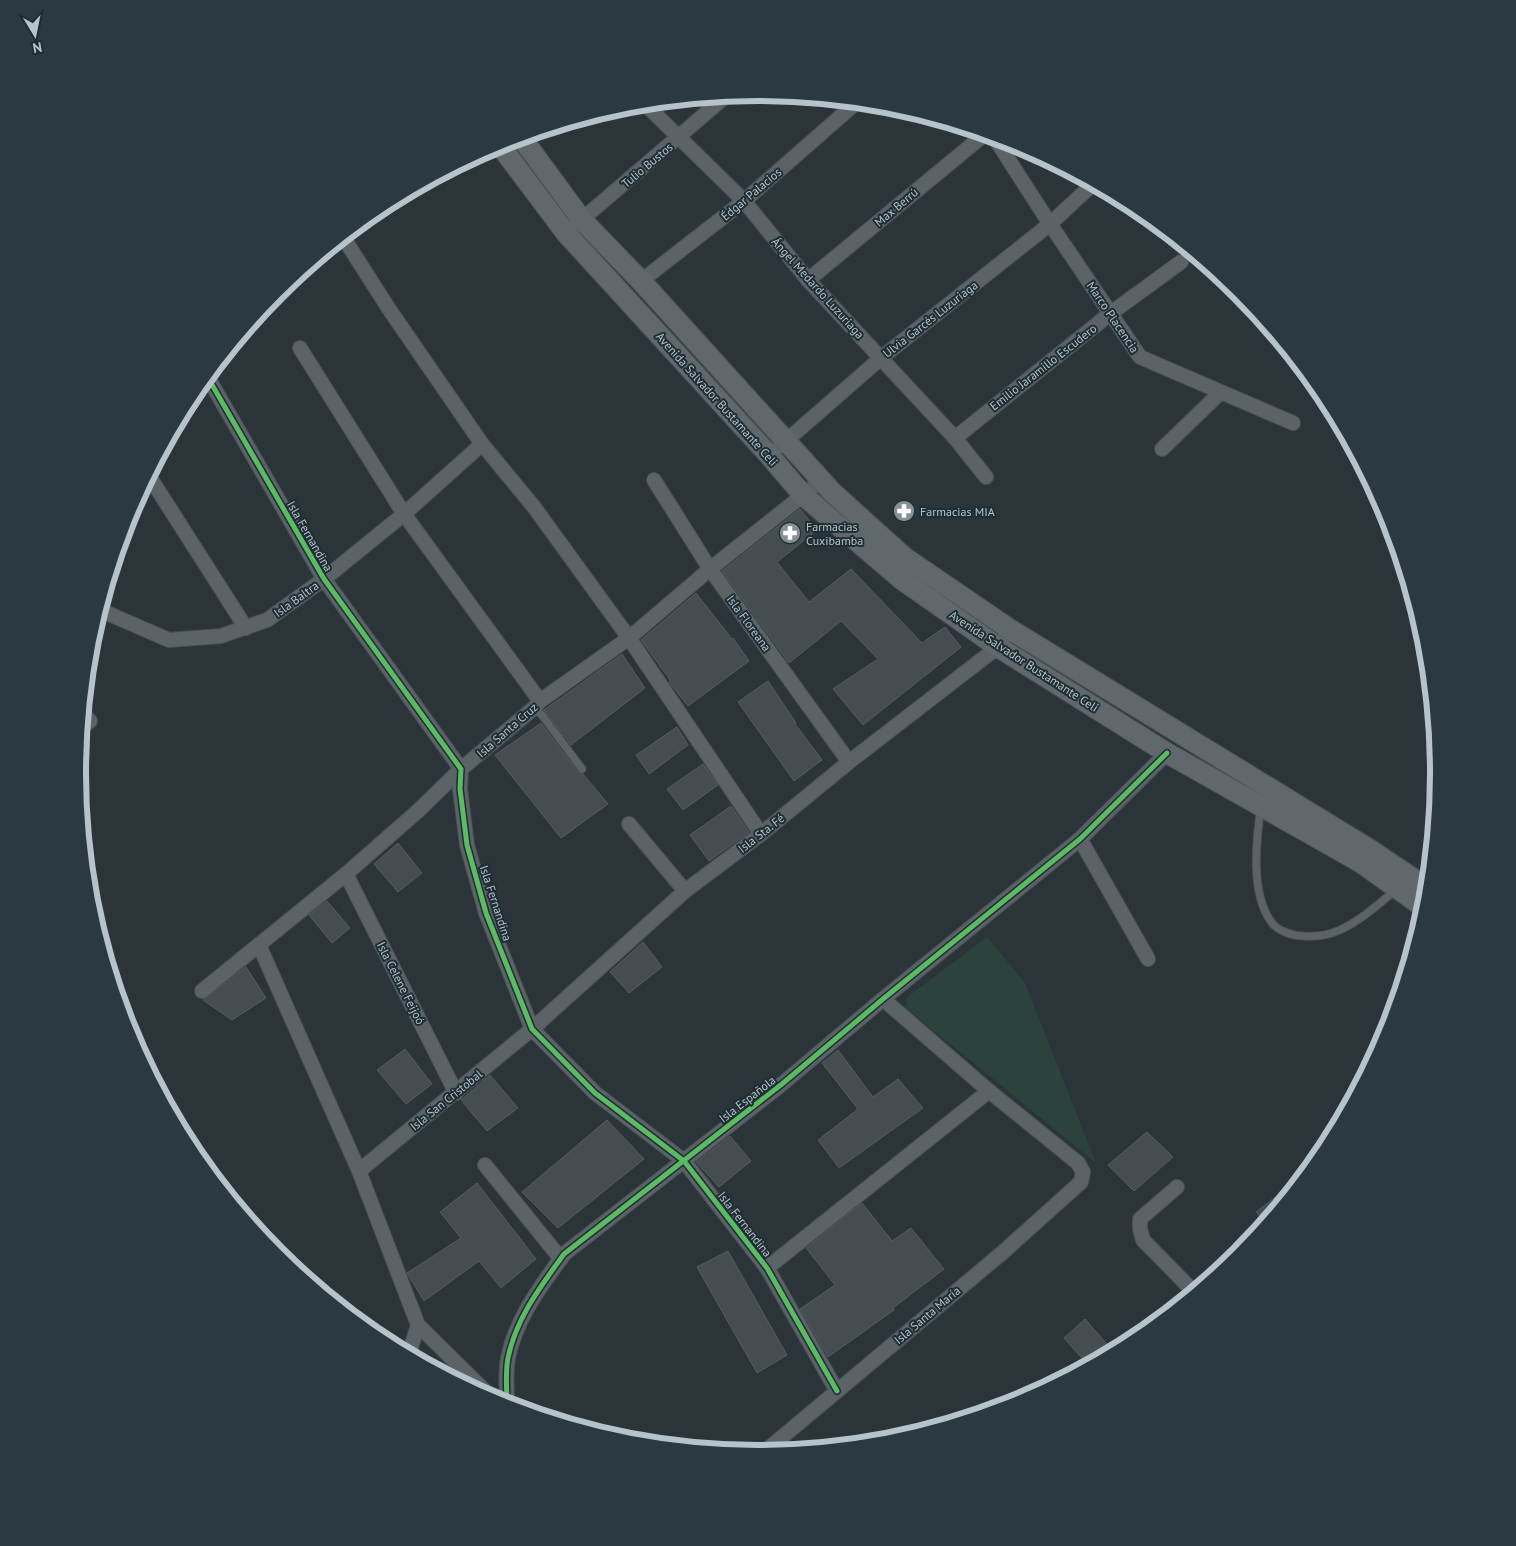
<svg xmlns="http://www.w3.org/2000/svg" width="1516" height="1546" font-family="'PT Sans',sans-serif">
<style>
.green{fill:#2b423d}
.building{fill:#454d50;stroke:#535d61}
.lines{fill:none;stroke-linecap:round;stroke-linejoin:round}
.service-casing{stroke:#495054;stroke-width:9}
.minor-casing{stroke:#495054;stroke-width:16}
.secondary-casing{stroke:#495054;stroke-width:22}
.service{stroke:#5c6367;stroke-width:7}
.minor{stroke:#5c6367;stroke-width:14}
.secondary{stroke:#60686c;stroke-width:20}
.cycleway-casing{stroke:#1e2e34;stroke-width:8}
.cycleway{stroke:#5cba63;stroke-width:5}
.labels{text-anchor:middle;dominant-baseline:central;stroke-width:4;stroke-linejoin:round;paint-order:stroke}
.street-label{font-size:12px;fill:#b6c3ca;stroke:#1e2e34}
.poi-label{font-size:12px;fill:#b6c3ca;stroke:#1e2e34;text-anchor:start}
.rim{fill:none;stroke:#b6c3ca;stroke-width:6}
</style>
<rect width="100%" height="100%" fill="#2b3539"/>
<polygon class="green" points="987,937 1025,983 1096,1163 906,1008 906,998"/>
<g class="building">
<polygon points="800,509 817,530 777,562 809,602 851,569 922,643 945,627 961,647 863,725 833,689 878,659 841,621 789,663 722,571"/>
<polygon points="696,593 732,639 733,638 749,661 688,706 669,682 671,681 641,640"/>
<polygon points="622,654 645,688 571,745 544,710"/>
<polygon points="768,681 796,723 795,724 822,760 794,781 738,702"/>
<polygon points="541,723 578,772 583,774 608,804 561,838 495,755"/>
<polygon points="677,727 688,745 649,774 636,755"/>
<polygon points="703,764 718,785 683,810 667,789"/>
<polygon points="731,806 749,832 709,861 690,835"/>
<polygon points="398,843 422,873 398,892 374,864"/>
<polygon points="327,901 350,928 332,943 309,915"/>
<polygon points="643,942 662,967 629,993 610,972"/>
<polygon points="246,967 266,998 232,1020 203,1000"/>
<polygon points="405,1049 432,1084 406,1104 377,1070"/>
<polygon points="838,1050 873,1097 898,1079 923,1108 839,1168 818,1140 858,1109 822,1063"/>
<polygon points="490,1075 518,1108 487,1131 461,1100"/>
<polygon points="607,1120 644,1159 558,1228 522,1192"/>
<polygon points="1147,1132 1173,1157 1134,1191 1108,1165"/>
<polygon points="730,1136 751,1161 719,1187 696,1162"/>
<polygon points="477,1183 536,1259 501,1288 479,1261 424,1301 407,1273 461,1238 440,1212"/>
<polygon points="1287,1188 1290,1192 1265,1222 1256,1212"/>
<polygon points="862,1203 892,1241 911,1228 944,1269 893,1308 894,1310 828,1357 800,1309 835,1285 806,1248"/>
<polygon points="728,1251 787,1355 757,1373 697,1267"/>
<polygon points="1085,1319 1113,1351 1088,1365 1064,1338"/>
</g>
<g class="lines">
<g class="service-casing">
<g id="service">
<polyline points="534,708 542,715 582,769"/>
<path d="M1261 807C1256 841 1250 894 1272 923 1278 931 1293 936 1303 936 1315 937 1329 935 1340 930 1362 920 1378 904 1396 890"/>
</g>
</g>
<g class="minor-casing">
<g id="minor">
<polyline points="645,104 744,201 808,280 955,438 986,477"/>
<polyline points="994,137 1050,224 1140,357 1293,423"/>
<polyline points="566,233 726,96"/>
<polyline points="343,237 389,309 482,444 534,507 629,638 761,834"/>
<polyline points="808,280 985,134"/>
<polyline points="641,281 744,201 857,102"/>
<polyline points="300,348 404,514 540,701"/>
<polyline points="207,376 324,579 461,769 460,789 467,845 486,913 532,1029 595,1093 684,1161 767,1268 837,1391"/>
<polyline points="955,438 1111,313 1181,262"/>
<polyline points="779,447 881,358 1050,224 1093,184"/>
<polyline points="1162,449 1221,392"/>
<polyline points="149,476 246,628"/>
<polyline points="654,480 710,569 849,762"/>
<polyline points="100,610 169,640 221,636 267,620 324,579 404,514 482,444"/>
<polyline points="82,727 90,721 83,713"/>
<polyline points="629,824 685,891"/>
<polyline points="1080,839 1148,959"/>
<polyline points="346,874 456,1093"/>
<polyline points="259,945 359,1171 418,1325 494,1400"/>
<polyline points="202,991 346,874 419,810 461,769 534,708 540,701 629,638 710,569 821,481"/>
<polyline points="485,1165 561,1259"/>
<polyline points="359,1171 532,1029 685,891 761,834 849,762 998,647 1011,630"/>
<polyline points="1177,1187 1140,1219 1140,1229 1143,1240 1194,1292"/>
<polyline points="767,1268 989,1091"/>
<polyline points="409,1354 418,1325"/>
<path d="M507 1404C507 1390 505 1373 508 1358 516 1318 541 1286 564 1254L782 1084 883 999 1080 839 1167 753"/>
<polyline points="763,1453 1002,1253 1081,1182 1083,1172 1078,1163 989,1091 883,999"/>
</g>
</g>
<g class="secondary-casing">
<g id="secondary">
<polyline points="521,137 582,220 641,281 832,492 904,557 1011,630 1369,849 1427,888"/>
<polyline points="499,144 566,233 769,455 803,495 901,579 998,647 1167,753 1360,862 1425,908"/>
</g>
</g>
<use href="#service" class="service"/>
<use href="#minor" class="minor"/>
<use href="#secondary" class="secondary"/>
<g class="cycleway-casing">
<g id="cycleway">
<polyline points="207,376 324,579 461,769 460,789 467,845 486,913 532,1029 595,1093 684,1161 767,1268 837,1391"/>
<path d="M507 1404C507 1390 505 1373 508 1358 516 1318 541 1286 564 1254L782 1084 883 999 1080 839 1167 753"/>
</g>
</g>
<use href="#cycleway" class="cycleway"/>
</g>
<defs>
<g id="pharmacy-disc" transform="scale(1.125)"><circle r="9.5" fill="#859197" stroke="#1e2e34"/><path d="M-2-6h4v4h4v4h-4v4h-4v-4h-4v-4h4Z" fill="#fff"/></g>
</defs>
<g fill-rule="evenodd">
<use href="#pharmacy-disc" x="904" y="511"/>
<use href="#pharmacy-disc" x="790" y="533"/>
</g>
<g class="labels">
<g class="street-label">
<text transform="translate(647 165) rotate(-40)">Tulio Bustos</text>
<text transform="translate(751 194) rotate(-40)">Édgar Palacios</text>
<text transform="translate(896 207) rotate(-40)">Max Berrú</text>
<text transform="translate(818 288) rotate(48)">Ángel Medardo Luzuriaga</text>
<text transform="translate(1113 317) rotate(56)">Marco Placencia</text>
<text transform="translate(930 319) rotate(-38)">Ulvia Garcés Luzuriaga</text>
<text transform="translate(1043 367) rotate(-38)">Emilio Jaramillo Escudero</text>
<text transform="translate(717 399) rotate(48)">Avenida Salvador Bustamante Celi</text>
<text transform="translate(310 536) rotate(60)">Isla Fernandina</text>
<text transform="translate(296 599) rotate(-36)">Isla Baltra</text>
<text transform="translate(749 623) rotate(54)">Isla Floreana</text>
<text transform="translate(1024 661) rotate(33)">Avenida Salvador Bustamante Celi</text>
<text transform="translate(507 730) rotate(-41)">Isla Santa Cruz</text>
<text transform="translate(761 833) rotate(-38)">Isla Sta. Fé</text>
<text transform="translate(496 903) rotate(72)">Isla Fernandina</text>
<text transform="translate(401 983) rotate(63)">Isla Celene Feijoó</text>
<text transform="translate(747 1099) rotate(-38)">Isla Española</text>
<text transform="translate(446 1100) rotate(-39)">Isla San Cristobal</text>
<text transform="translate(745 1224) rotate(52)">Isla Fernandina</text>
<text transform="translate(927 1315) rotate(-40)">Isla Santa María</text>
</g>
<g class="poi-label">
<text x="920" y="511">Farmacias MIA</text>
<text x="806" y="526">Farmacias<tspan x="806" dy="14">Cuxibamba</tspan></text>
</g>
</g>
<path d="M0 0H1516V1546H0ZM86 773a672 672 0 1 1 1344 0a672 672 0 1 1-1344 0Z" fill="#2a3a40" fill-rule="evenodd"/>
<path class="rim" d="M86 773a672 672 0 1 1 1344 0a672 672 0 1 1-1344 0Z"/>
<g transform="translate(35 35) rotate(170)" stroke="#1e2e34" stroke-width="4" paint-order="stroke">
<path d="M0-4L9 19L0 12L-9 19Z" fill="#b6c3ca"/>
<text y="-8" font-size="14" font-weight="bold" text-anchor="middle" fill="#b6c3ca">N</text>
</g>
</svg>
